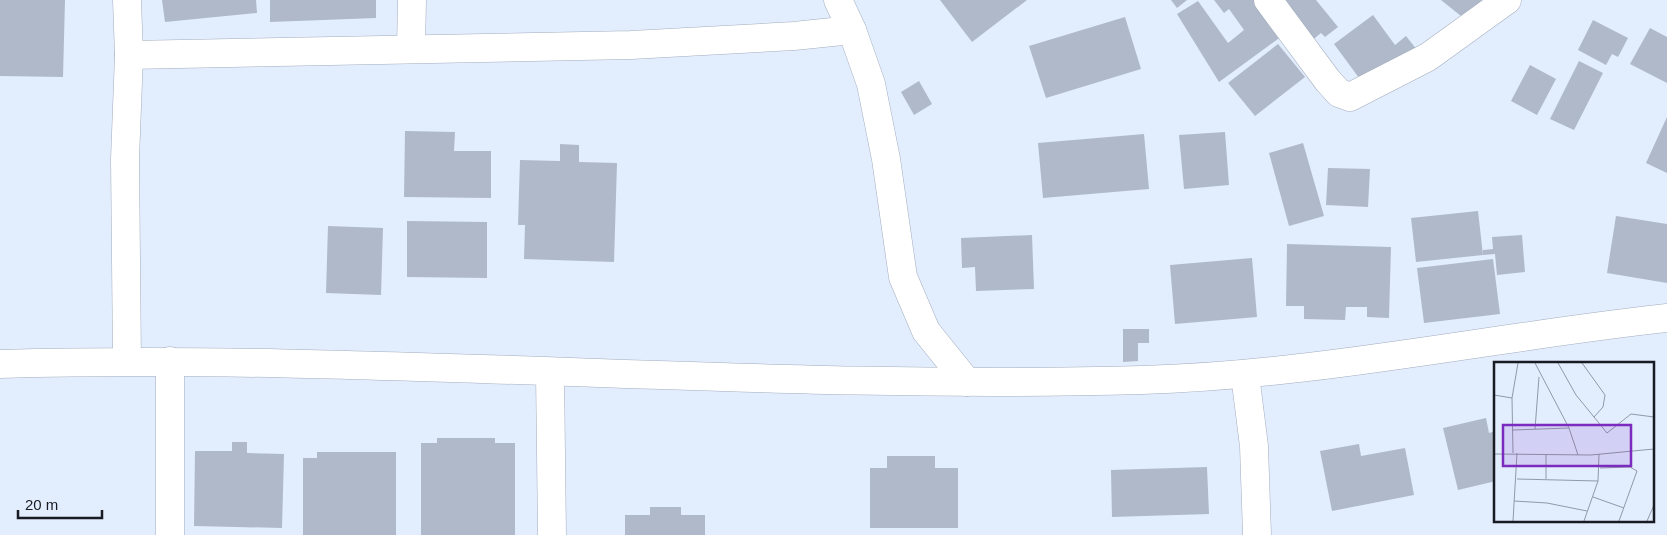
<svg xmlns="http://www.w3.org/2000/svg" width="1667" height="535" font-family="Helvetica,sans-serif">
<style>
.building{fill:#afb9c9}
.lines{fill:none;stroke-linecap:round;stroke-linejoin:round}
.minor-casing{stroke:#a3adbd;stroke-width:29}
.minor{stroke:#fff;stroke-width:28}
.inset-road{fill:none;stroke:#9199a6;stroke-width:1}
.view{fill:#7b2cbf;fill-opacity:0.15;stroke:#7b2cbf;stroke-width:2.5}
.inset-edge{fill:none;stroke:#181b22;stroke-width:2.5}
</style>
<rect width="100%" height="100%" fill="#e2edfe"/>
<g class="building">
<polygon points="0,0 65,0 63,77 0,76"/>
<polygon points="162,0 256,0 257,13 165,22"/>
<polygon points="270,0 376,0 376,18 270,22"/>
<polygon points="940,0 1027,0 972,42"/>
<polygon points="1171,0 1187,0 1177,8"/>
<polygon points="1214,0 1254,0 1282,36 1219,82 1177,14 1198,1 1228,43 1244,30 1229,9 1224,13"/>
<polygon points="1286,0 1316,0 1338,27 1325,37 1321,33 1311,41 1281,5"/>
<polygon points="1441,0 1482,0 1466,20"/>
<polygon points="1373,15 1395,45 1406,36 1421,55 1365,86 1334,44"/>
<polygon points="1125,17 1141,69 1046,98 1029,46"/>
<polygon points="1593,20 1628,38 1618,57 1612,54 1606,65 1578,50"/>
<polygon points="1650,28 1667,37 1667,83 1630,64"/>
<polygon points="1278,44 1305,77 1255,116 1228,83"/>
<polygon points="1579,61 1603,73 1574,130 1550,119"/>
<polygon points="1530,65 1556,79 1537,115 1511,101"/>
<polygon points="919,81 932,104 914,115 901,92"/>
<polygon points="1667,117 1667,173 1646,163"/>
<polygon points="405,131 455,132 454,151 491,151 491,198 404,197"/>
<polygon points="1225,132 1229,185 1184,189 1179,135"/>
<polygon points="1144,134 1149,189 1043,198 1038,143"/>
<polygon points="1303,143 1324,216 1289,226 1269,153"/>
<polygon points="560,144 579,145 579,162 617,163 614,262 524,259 525,225 518,225 520,160 560,161"/>
<polygon points="1328,168 1370,169 1368,207 1326,205"/>
<polygon points="1478,211 1483,255 1416,262 1411,218"/>
<polygon points="1616,216 1667,224 1667,283 1607,273"/>
<polygon points="407,221 487,222 487,278 407,277"/>
<polygon points="328,226 383,228 381,295 326,293"/>
<polygon points="1032,235 1034,289 976,291 975,267 962,268 961,238"/>
<polygon points="1522,235 1525,272 1497,275 1495,254 1483,255 1483,250 1493,249 1492,237"/>
<polygon points="1287,244 1391,247 1389,318 1367,317 1367,307 1346,307 1345,320 1304,319 1304,306 1286,306"/>
<polygon points="1252,258 1257,317 1175,324 1170,265"/>
<polygon points="1493,259 1500,314 1424,323 1417,268"/>
<polygon points="1123,329 1149,329 1149,343 1138,343 1138,361 1123,362"/>
<polygon points="1486,418 1489,433 1496,431 1496,481 1458,490 1443,428"/>
<polygon points="437,438 495,438 495,443 515,443 515,535 421,535 421,443 437,443"/>
<polygon points="232,442 247,442 247,453 284,454 282,528 194,526 195,451 232,451"/>
<polygon points="1359,444 1361,456 1405,448 1414,495 1332,511 1320,451"/>
<polygon points="317,452 396,452 396,535 303,535 303,458 317,458"/>
<polygon points="887,456 935,456 935,468 958,468 958,528 870,528 870,468 887,468"/>
<polygon points="1207,467 1209,514 1112,517 1111,470"/>
<polygon points="650,507 681,507 681,515 705,515 705,535 625,535 625,515 650,515"/>
</g>
<g class="lines">
<g class="minor-casing">
<g id="minor">
<polyline points="838,0 852,30"/>
<polyline points="1268,0 1328,81 1339,93 1350,97 1428,57 1507,0"/>
<polyline points="411,48 412,0"/>
<polyline points="129,55 631,45 794,36 852,30 871,84 886,159 903,277 926,331 967,382"/>
<polyline points="127,361 125,159 129,55 127,0"/>
<polyline points="170,361 170,535"/>
<path d="M0 364C381 353 761 391 1142 380 1318 375 1492 337 1667 318"/>
<polyline points="550,373 552,535"/>
<polyline points="1245,375 1254,446 1257,535"/>
</g>
</g>
<use href="#minor" class="minor"/>
</g>
<g transform="translate(1494 362)">
<rect width="160" height="160" fill="#e2edfe"/>
<path class="inset-road" d="M41 1 75 66M64 1 82 33 100 55 109 45 111 33 88 1M0 33 18 36M100 55 113 71 137 52 160 55M41 67 45 15M19 68 75 66 84 93M19 91 18 36 24 1M0 92 97 93 160 87M52 92V117M106 106 136 105 143 109 125 159M23 117 104 119M99 135 130 146M20 139 53 141 93 149M19 159 23 91M90 159 104 119 105 92M153 159 160 143"/>
<path class="view" d="M9 63H137V104H9Z"/>
<rect width="160" height="160" class="inset-edge"/>
</g>
<path d="M18 510v8h84v-8" fill="none" stroke="#181b22" stroke-width="2.5"/>
<text x="25" y="510" font-size="15" fill="#181b22" stroke="#e2edfe" stroke-width="4" paint-order="stroke">20 m</text>
</svg>
